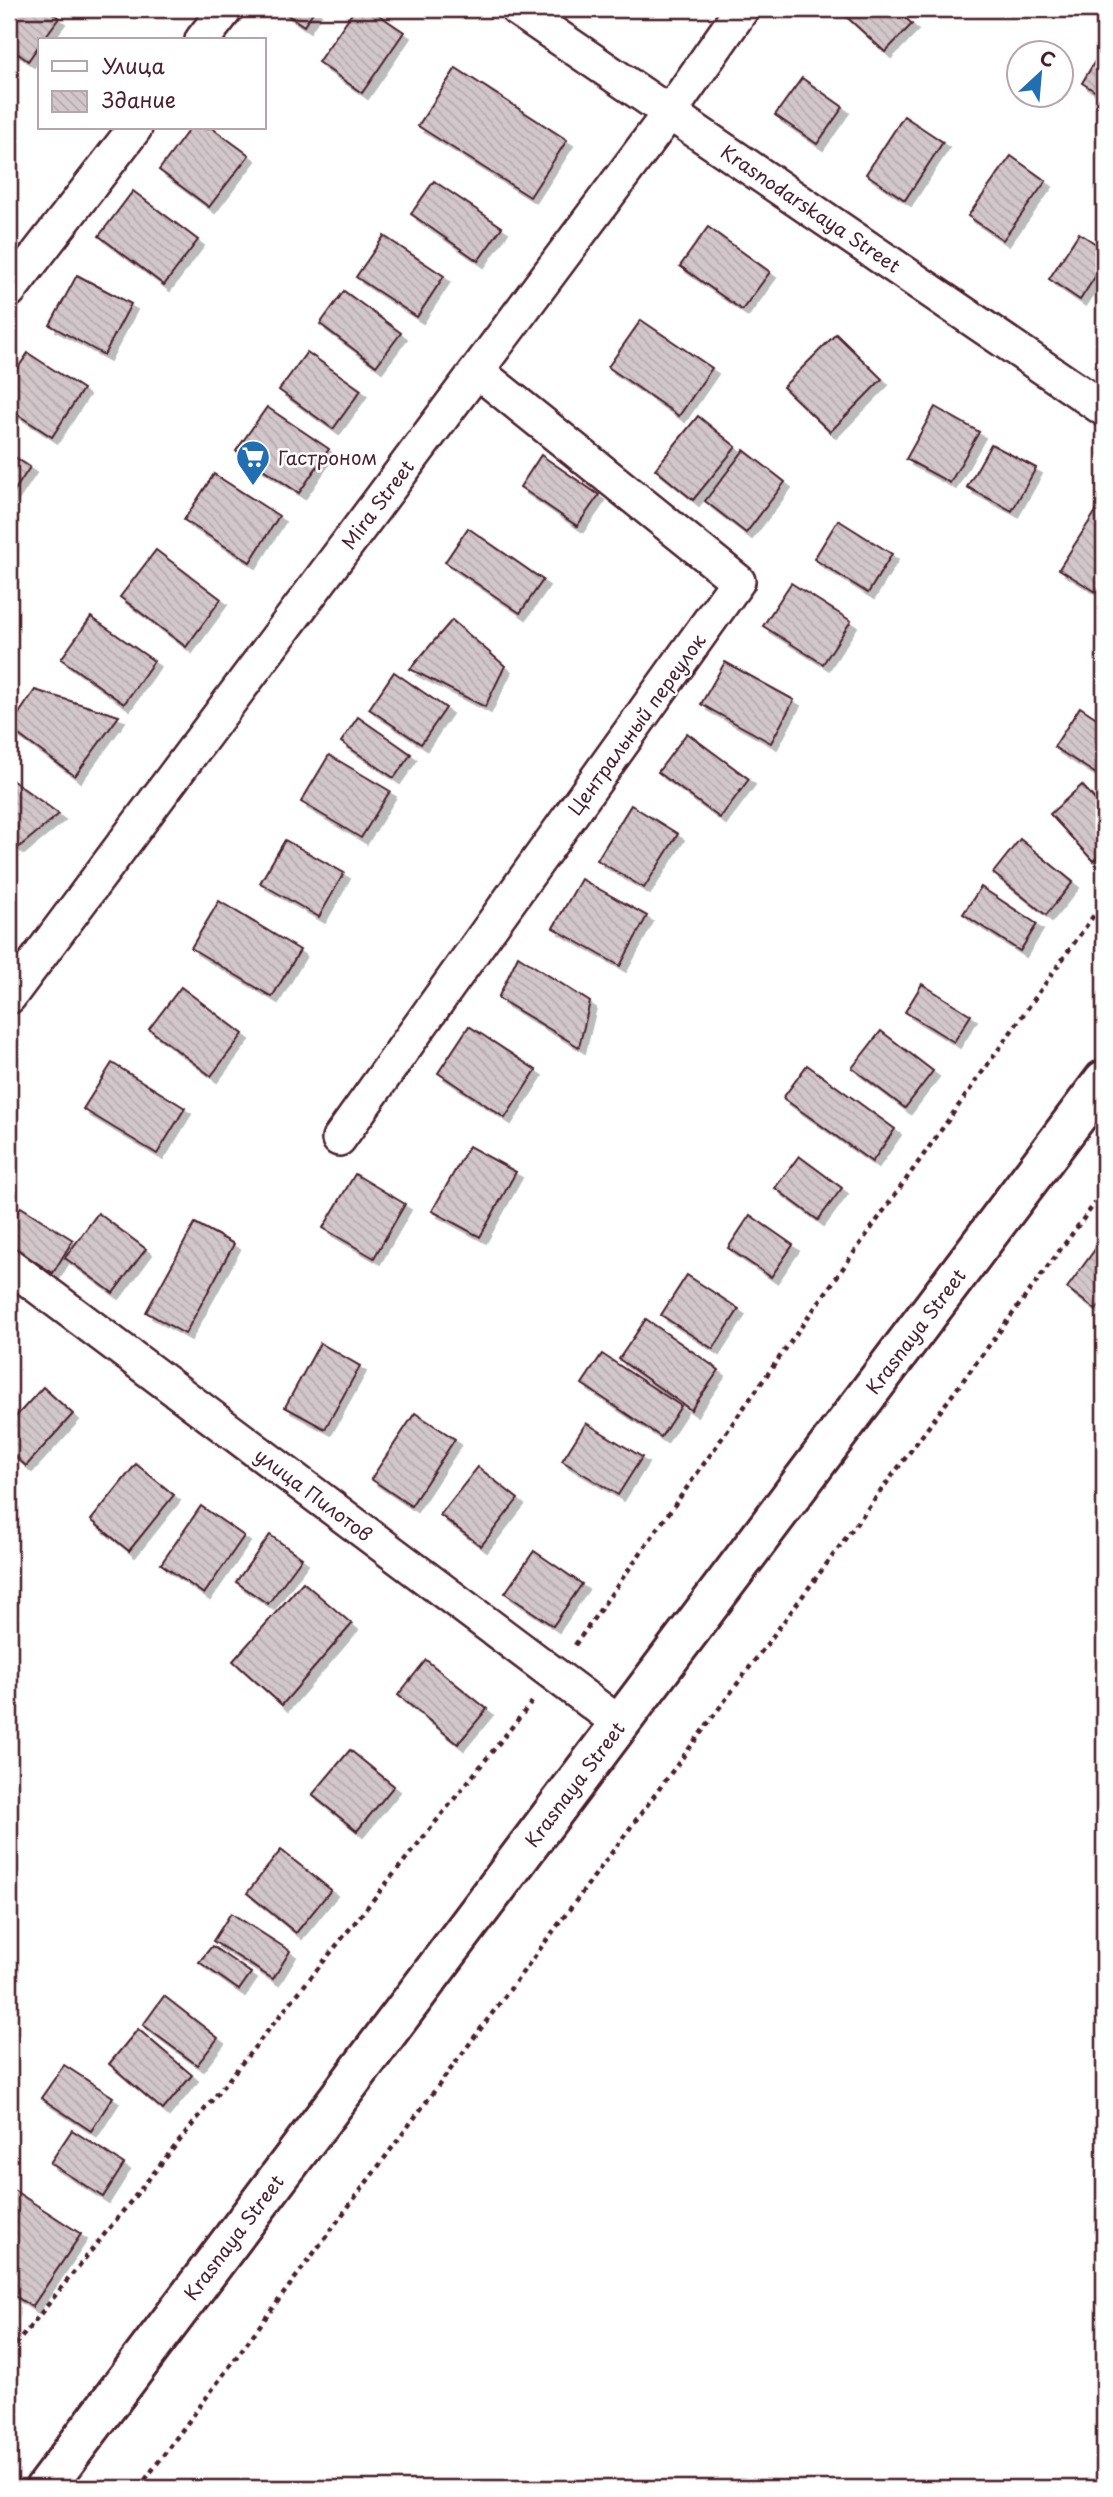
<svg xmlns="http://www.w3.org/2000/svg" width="1113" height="2497" font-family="'Playpen Sans',sans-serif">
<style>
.building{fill:url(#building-back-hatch);stroke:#4a1f2b;stroke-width:2;filter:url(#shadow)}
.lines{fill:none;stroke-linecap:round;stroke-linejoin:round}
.street-casing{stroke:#4a1f2b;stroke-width:38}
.secondary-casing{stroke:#4a1f2b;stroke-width:44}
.path{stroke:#4a1f2b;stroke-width:4.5;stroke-dasharray:5 5;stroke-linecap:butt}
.street{stroke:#fff;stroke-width:33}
.secondary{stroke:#fff;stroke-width:38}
.labels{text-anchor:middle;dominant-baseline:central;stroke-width:5;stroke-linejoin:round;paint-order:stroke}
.street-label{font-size:19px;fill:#4a1f2b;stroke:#fff}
.poi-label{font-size:19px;fill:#4a1f2b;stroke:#fff;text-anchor:start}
</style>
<defs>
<pattern id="building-back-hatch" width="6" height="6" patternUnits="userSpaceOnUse" patternTransform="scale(1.75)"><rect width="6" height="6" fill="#d2c7cb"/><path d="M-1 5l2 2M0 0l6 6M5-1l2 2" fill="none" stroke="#b6aaae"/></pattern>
<filter id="shadow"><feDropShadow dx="6" dy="6" stdDeviation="0" flood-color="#0004"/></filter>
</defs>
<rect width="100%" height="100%" fill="#fff"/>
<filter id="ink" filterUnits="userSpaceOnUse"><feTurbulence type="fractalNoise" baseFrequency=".0143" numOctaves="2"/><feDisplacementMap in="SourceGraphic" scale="14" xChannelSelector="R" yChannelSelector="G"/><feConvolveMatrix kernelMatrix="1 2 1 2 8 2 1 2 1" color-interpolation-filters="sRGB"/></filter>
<g filter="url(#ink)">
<g class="building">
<polygon points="9,9 47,9 59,18 43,40 40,40 40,44 28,61 9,47"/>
<polygon points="279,9 315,9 304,26"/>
<polygon points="355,9 370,9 404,32 362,93 318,62"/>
<polygon points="838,9 896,9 912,24 885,52"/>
<polygon points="1104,46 1104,97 1082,83"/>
<polygon points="456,68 567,140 530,197 418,126"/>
<polygon points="802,78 843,107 817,144 775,115"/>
<polygon points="904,116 943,142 905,200 866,174"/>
<polygon points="190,128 212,128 249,155 209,207 159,170"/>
<polygon points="1011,156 1046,181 1003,240 968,216"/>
<polygon points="434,181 502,227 478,261 411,214"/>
<polygon points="133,191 198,240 164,285 99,236"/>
<polygon points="708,227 770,272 742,310 680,266"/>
<polygon points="1079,233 1104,249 1104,263 1080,300 1049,279"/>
<polygon points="384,236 444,276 417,317 356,277"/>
<polygon points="77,275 131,304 104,355 50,325"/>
<polygon points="344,291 401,333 376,366 320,324"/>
<polygon points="641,320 712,368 679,416 608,367"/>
<polygon points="836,334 882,379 830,432 783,387"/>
<polygon points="307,352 361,390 333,429 279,390"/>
<polygon points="28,353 83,389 52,437 9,409 9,381"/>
<polygon points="267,407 329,449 299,493 236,451"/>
<polygon points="935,407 979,432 950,483 906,459"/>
<polygon points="698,416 736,447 693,500 655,469"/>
<polygon points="991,444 1036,468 1012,511 967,487"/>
<polygon points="744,450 785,482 746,533 705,501"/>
<polygon points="9,453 30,467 9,499"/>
<polygon points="541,455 599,495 577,526 520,487"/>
<polygon points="214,474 279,516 250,562 184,520"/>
<polygon points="1096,511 1104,516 1104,580 1096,592 1059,569"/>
<polygon points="838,520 892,554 868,593 814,559"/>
<polygon points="468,528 543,580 520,613 445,562"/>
<polygon points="156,550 221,599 186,647 120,597"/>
<polygon points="791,583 851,621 823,664 763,626"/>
<polygon points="91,617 154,661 124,704 61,659"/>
<polygon points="452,620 505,666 485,707 410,669"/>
<polygon points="725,662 794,700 771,743 701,704"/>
<polygon points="394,672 446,708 421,744 369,709"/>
<polygon points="35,690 119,716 75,776 9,728"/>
<polygon points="1080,707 1104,723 1104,779 1054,747"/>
<polygon points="358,717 411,754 394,778 341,742"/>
<polygon points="687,733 749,779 720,818 658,772"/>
<polygon points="329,755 390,791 361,838 301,802"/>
<polygon points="9,778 59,814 18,848 9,841"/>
<polygon points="1082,785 1104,810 1104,851 1093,861 1050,814"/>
<polygon points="631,805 678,834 644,888 597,860"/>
<polygon points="1020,839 1073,882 1046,915 993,873"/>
<polygon points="285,840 344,873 319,917 260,883"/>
<polygon points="581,879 647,916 620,966 553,928"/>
<polygon points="981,887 1037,924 1020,951 963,914"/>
<polygon points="219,901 300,950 272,997 191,948"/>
<polygon points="518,956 590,1002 579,1047 498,998"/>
<polygon points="922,984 971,1015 954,1042 905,1012"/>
<polygon points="181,987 243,1034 211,1076 149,1029"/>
<polygon points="469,1026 536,1070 505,1118 438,1073"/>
<polygon points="881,1031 933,1071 905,1108 852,1068"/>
<polygon points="112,1063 185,1108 157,1154 83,1109"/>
<polygon points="807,1065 895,1129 872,1162 783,1098"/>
<polygon points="469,1146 516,1172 480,1237 432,1211"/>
<polygon points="799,1156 842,1188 818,1220 775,1188"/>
<polygon points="355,1174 405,1204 374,1258 323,1228"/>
<polygon points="21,1207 73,1240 53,1273 9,1245 9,1226"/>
<polygon points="98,1213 146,1249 113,1293 65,1258"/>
<polygon points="750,1215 793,1245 771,1277 728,1248"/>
<polygon points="195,1223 234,1244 185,1334 146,1312"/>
<polygon points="1104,1237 1104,1299 1096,1310 1067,1288"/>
<polygon points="687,1275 739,1309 713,1349 661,1315"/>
<polygon points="646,1319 719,1370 691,1410 619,1359"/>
<polygon points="320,1343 360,1366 325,1429 285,1407"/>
<polygon points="602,1354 681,1406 661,1437 582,1384"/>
<polygon points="43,1387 73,1414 26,1466 9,1451 9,1424"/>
<polygon points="415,1413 455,1439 411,1506 371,1479"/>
<polygon points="586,1423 642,1457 618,1495 562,1461"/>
<polygon points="136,1464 174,1495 129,1551 91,1520"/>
<polygon points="478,1467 518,1499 481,1546 440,1515"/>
<polygon points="201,1506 244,1536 204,1594 161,1564"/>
<polygon points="270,1535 302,1558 268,1604 236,1582"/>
<polygon points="534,1551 582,1584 553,1626 505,1593"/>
<polygon points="303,1582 352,1624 282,1705 233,1661"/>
<polygon points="426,1660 487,1709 458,1744 398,1695"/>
<polygon points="350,1750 394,1786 357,1831 312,1795"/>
<polygon points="281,1850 331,1890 296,1933 247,1893"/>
<polygon points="231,1913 290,1951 273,1979 213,1941"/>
<polygon points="212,1946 251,1973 239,1990 199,1962"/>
<polygon points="164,1996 218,2038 197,2065 143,2025"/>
<polygon points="138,2029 192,2075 163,2110 109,2064"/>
<polygon points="64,2065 113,2097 91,2131 41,2098"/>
<polygon points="72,2130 124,2164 103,2197 50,2163"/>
<polygon points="9,2187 81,2234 32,2307 9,2292"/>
</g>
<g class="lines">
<g class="street-casing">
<g id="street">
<polyline points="517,9 1104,409"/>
<polyline points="202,40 226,9"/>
<polyline points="9,291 135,128"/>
<polyline points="9,997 670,112 742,9"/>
<polyline points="339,1139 738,581 477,371"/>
<polyline points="9,1265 619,1723"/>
</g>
</g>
<g class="secondary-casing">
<polyline id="secondary" points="45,2488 1104,1080"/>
</g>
<g class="path">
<polyline points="575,1645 1104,901"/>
<polyline points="9,2353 532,1702"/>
<polyline points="139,2488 1104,1191"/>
</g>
<use href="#street" class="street"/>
<use href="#secondary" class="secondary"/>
</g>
</g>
<defs>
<g id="supermarket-pin" transform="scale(1.75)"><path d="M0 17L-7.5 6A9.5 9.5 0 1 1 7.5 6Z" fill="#1f6fb2" stroke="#fff"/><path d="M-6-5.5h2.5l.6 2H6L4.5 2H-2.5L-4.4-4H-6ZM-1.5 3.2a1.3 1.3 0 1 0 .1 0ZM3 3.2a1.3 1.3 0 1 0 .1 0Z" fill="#fff"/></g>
</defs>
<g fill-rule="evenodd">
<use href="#supermarket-pin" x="253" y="457"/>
</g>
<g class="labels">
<g class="street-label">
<text transform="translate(811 208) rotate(34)">Krasnodarskaya Street</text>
<text transform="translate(377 504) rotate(-53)">Mira Street</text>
<text transform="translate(636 724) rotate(-54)">Центральный переулок</text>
<text transform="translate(915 1331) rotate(-53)">Krasnaya Street</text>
<text transform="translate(314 1494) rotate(37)">улица Пилотов</text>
<text transform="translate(574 1784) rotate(-53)">Krasnaya Street</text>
<text transform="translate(233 2237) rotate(-53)">Krasnaya Street</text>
</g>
<g class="poi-label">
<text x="278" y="457">Гастроном</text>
</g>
</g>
<rect width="1113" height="2497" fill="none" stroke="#fff" stroke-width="35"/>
<rect x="18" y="18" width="1078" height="2462" fill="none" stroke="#4a1f2b" stroke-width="2.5" filter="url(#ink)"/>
<rect x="38" y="38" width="228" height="91" fill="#ffffff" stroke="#b7a5aa" stroke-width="2"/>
<rect x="52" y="61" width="35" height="10" fill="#ffffff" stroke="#b7a5aa" stroke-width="2"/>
<text x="102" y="74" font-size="21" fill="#4a1f2b">Улица</text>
<rect x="52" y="91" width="35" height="21" fill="url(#building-back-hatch)" stroke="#b7a5aa" stroke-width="2"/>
<text x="102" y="108" font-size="21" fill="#4a1f2b">Здание</text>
<g transform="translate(1040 74) rotate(26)"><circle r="33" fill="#ffffff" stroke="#b7a5aa" stroke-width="2"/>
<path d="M0-5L12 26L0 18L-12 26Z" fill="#1f6fb2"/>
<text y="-10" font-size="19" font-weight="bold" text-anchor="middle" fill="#4a1f2b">С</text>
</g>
</svg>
